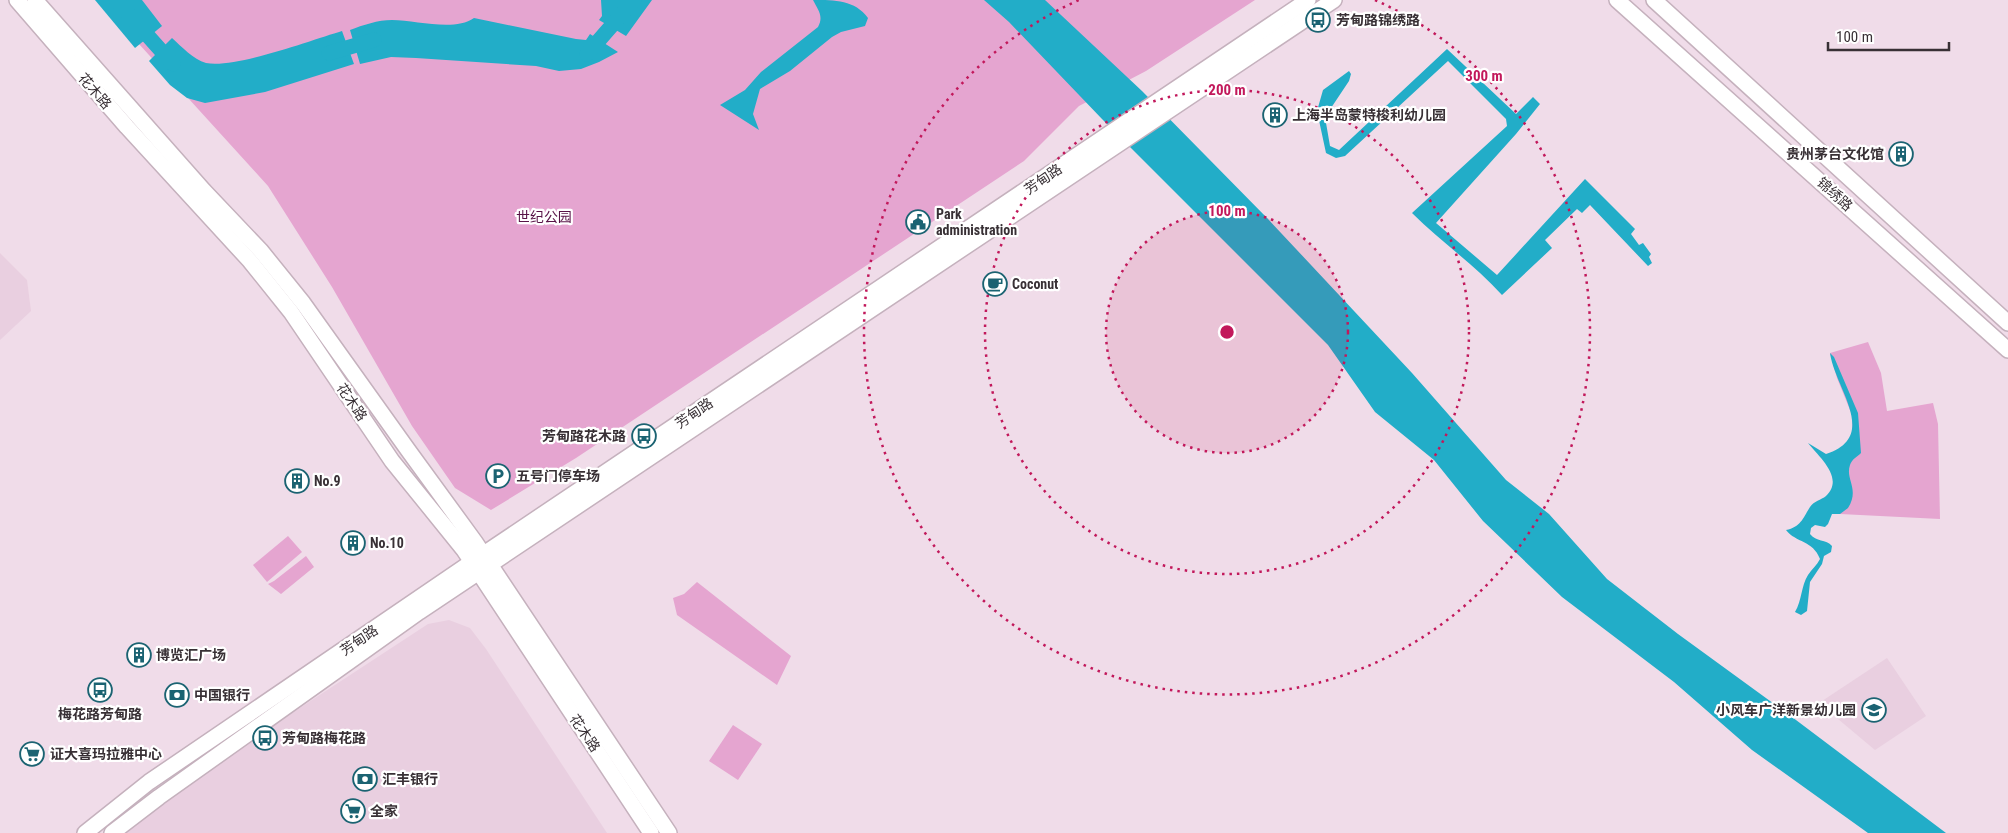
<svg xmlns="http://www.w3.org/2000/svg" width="2008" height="833" font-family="'Roboto Condensed','Noto Sans SC',sans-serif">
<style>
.built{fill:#e9cfe0}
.green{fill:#e5a5d0}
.water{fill:#22adc8}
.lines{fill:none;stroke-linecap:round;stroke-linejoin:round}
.river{stroke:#22adc8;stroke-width:15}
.major-casing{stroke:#c5b1bd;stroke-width:18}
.major{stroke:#fff;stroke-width:15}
.ring{fill:none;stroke:#c2185b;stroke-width:2.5;stroke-dasharray:2.5 5}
.labels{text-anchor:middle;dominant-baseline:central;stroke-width:4.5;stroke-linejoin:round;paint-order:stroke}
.poi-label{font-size:14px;font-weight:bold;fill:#383035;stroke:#fff;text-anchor:start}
.street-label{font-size:14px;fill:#383035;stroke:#fff}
.park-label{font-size:14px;fill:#581347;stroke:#fff}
.centre{fill:#c2185b;stroke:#fff;stroke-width:2.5}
.ring-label{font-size:15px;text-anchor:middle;font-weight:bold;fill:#c2185b;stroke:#fff;stroke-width:4.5;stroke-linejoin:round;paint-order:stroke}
</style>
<rect width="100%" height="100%" fill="#f0dce9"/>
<g class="built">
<polygon points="0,253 27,280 31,311 0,340"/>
<polygon points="449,620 470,628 486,649 607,833 120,833 219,761 428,624"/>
<polygon points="1887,658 1926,716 1875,750 1819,703"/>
</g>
<g class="green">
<polygon points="99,0 1255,0 1146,71 1079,106 1024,161 576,458 491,510 455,488 412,426 332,287 268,186"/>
<polygon points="1868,342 1881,373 1887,411 1933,403 1938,424 1940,519 1840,514 1838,494 1852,434 1852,415 1837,378 1830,353"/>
<polygon points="288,536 302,552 267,582 253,565"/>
<polygon points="306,556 314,567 281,594 268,584 274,581"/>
<polygon points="697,582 791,656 777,685 677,615 673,598 684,594"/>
<polygon points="733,725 762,744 738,780 709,761"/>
</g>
<g class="water">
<polygon points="95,0 142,0 162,26 135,48"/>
<polygon points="601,0 652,0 626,36 599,20 602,16"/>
<path d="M813 0C835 0 855 0 868 18L865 26 841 32 832 37 790 71 760 89 753 114 759 130 720 105 745 90 761 72 818 27C824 16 818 10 813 0Z"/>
<polygon points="984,0 1045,0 1142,91 1268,219 1412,373 1506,480 1549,514 1607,579 1678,634 1796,720 1946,833 1868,833 1752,750 1674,682 1562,597 1483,521 1434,460 1375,412 1328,345 1102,119 1009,22"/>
<path d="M474 18 576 39 586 40 590 34 618 52 599 62 581 69 559 71 536 66 416 58 391 57 360 64 350 30C363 25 378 20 392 20 416 20 454 32 474 18Z"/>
<path d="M342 31 354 64 265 92 205 103 187 98 170 85 149 61 172 38C182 47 193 59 206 63 234 69 312 40 342 31Z"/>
<path d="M1447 49 1516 114 1533 97 1540 104 1516 134 1436 223 1497 275 1585 179 1635 229 1631 234 1639 245 1643 243 1651 254 1649 257 1652 263 1648 266 1590 205 1582 213 1577 209 1545 240 1552 248 1502 295C1475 265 1441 242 1412 213L1507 126 1506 119 1448 61 1345 156 1336 158 1326 153 1317 111 1323 90 1349 71 1351 74 1349 81 1325 117 1330 146 1339 150Z"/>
<path d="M1830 353 1834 357 1858 413 1861 453C1857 457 1852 459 1850 465 1845 479 1860 489 1848 508L1840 514H1832L1828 524 1825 527 1815 525 1811 528 1810 534C1816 542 1826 539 1832 546L1831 552 1824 556 1822 564 1810 582 1807 611 1801 615 1795 612C1802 600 1801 586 1808 575 1812 569 1817 565 1820 559 1813 540 1796 543 1786 530 1801 527 1803 518 1810 507 1814 501 1821 500 1826 496 1845 478 1819 457 1808 443L1826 454C1880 436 1835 389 1830 353Z"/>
</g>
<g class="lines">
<g class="river">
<polyline points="116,0 173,64"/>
<polyline points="329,53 374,40"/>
<polyline points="587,54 634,0"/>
</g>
<g class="major-casing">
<g id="major">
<polyline points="17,0 127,127 250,261 291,312 392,461 464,550 651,833"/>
<polyline points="35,0 204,191 261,251 303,303 408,450 475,542 669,833"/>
<polyline points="1617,0 2008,350"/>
<polyline points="1654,0 2008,323"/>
<polyline points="85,833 149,782 466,566 1308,0"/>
<polyline points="112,833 159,797 419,612 1334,0"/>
</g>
</g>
<use href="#major" class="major"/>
</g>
<circle cx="1227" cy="332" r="121" fill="#c2185b" fill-opacity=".12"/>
<g class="ring">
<circle cx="1227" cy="332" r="121"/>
<circle cx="1227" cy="332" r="242"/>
<path d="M1375 0A363 363 0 1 1 1079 0"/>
</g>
<defs>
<g id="bus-ring" transform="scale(1.25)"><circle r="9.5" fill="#fff" stroke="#1b6372" stroke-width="1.5"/><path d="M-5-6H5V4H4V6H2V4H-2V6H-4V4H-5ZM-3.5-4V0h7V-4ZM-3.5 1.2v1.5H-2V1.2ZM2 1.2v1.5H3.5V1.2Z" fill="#1b6372"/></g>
<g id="building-ring" transform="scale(1.25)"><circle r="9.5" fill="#fff" stroke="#1b6372" stroke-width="1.5"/><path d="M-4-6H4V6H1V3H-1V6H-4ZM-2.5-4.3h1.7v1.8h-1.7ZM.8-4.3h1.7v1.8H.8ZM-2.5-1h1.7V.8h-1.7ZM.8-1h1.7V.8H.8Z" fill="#1b6372"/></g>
<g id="civic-ring" transform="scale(1.25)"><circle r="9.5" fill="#fff" stroke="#1b6372" stroke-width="1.5"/><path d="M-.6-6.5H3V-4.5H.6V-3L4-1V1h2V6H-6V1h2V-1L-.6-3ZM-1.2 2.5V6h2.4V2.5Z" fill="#1b6372"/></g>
<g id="cafe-ring" transform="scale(1.25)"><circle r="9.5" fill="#fff" stroke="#1b6372" stroke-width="1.5"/><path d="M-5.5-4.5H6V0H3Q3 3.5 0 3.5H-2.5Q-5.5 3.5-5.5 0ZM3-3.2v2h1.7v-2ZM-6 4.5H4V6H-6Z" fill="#1b6372"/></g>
<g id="parking-ring" transform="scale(1.25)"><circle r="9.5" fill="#fff" stroke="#1b6372" stroke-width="1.5"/><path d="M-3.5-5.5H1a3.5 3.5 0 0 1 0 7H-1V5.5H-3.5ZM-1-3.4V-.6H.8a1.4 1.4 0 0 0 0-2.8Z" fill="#1b6372"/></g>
<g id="bank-ring" transform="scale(1.25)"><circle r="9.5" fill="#fff" stroke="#1b6372" stroke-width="1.5"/><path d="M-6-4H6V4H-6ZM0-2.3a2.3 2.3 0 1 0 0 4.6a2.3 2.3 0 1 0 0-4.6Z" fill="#1b6372"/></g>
<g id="school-ring" transform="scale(1.25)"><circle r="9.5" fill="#fff" stroke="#1b6372" stroke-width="1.5"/><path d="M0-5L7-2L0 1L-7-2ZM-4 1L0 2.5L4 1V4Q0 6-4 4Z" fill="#1b6372"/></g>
<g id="supermarket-ring" transform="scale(1.25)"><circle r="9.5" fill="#fff" stroke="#1b6372" stroke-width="1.5"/><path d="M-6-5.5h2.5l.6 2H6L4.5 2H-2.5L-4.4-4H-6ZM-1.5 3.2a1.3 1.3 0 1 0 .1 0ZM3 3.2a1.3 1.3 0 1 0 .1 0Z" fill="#1b6372"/></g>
</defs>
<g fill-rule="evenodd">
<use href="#bus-ring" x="1318" y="20"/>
<use href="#building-ring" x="1275" y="115"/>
<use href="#building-ring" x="1901" y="154"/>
<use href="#civic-ring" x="918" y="222"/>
<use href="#cafe-ring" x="995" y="284"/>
<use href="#bus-ring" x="644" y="436"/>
<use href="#parking-ring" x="498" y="476"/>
<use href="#building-ring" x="297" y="481"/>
<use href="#building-ring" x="353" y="543"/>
<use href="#building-ring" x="139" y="655"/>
<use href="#bus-ring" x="100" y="690"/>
<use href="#bank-ring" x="177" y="695"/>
<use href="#school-ring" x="1874" y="710"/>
<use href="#bus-ring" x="265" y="738"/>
<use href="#supermarket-ring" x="32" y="754"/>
<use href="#bank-ring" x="365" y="779"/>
<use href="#supermarket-ring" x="353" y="811"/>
</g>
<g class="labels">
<g class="poi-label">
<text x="1336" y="20">芳甸路锦绣路</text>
<text x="1292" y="115">上海半岛蒙特梭利幼儿园</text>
<text x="1884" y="154" text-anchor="end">贵州茅台文化馆</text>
<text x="936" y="214">Park<tspan x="936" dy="16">administration</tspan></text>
<text x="1012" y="284">Coconut</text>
<text x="626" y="436" text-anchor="end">芳甸路花木路</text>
<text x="516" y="476">五号门停车场</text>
<text x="314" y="481">No.9</text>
<text x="370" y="543">No.10</text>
<text x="156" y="655">博览汇广场</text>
<text x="194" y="695">中国银行</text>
<text x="1856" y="710" text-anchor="end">小风车广洋新景幼儿园</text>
<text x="100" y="714" text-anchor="middle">梅花路芳甸路</text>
<text x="282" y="738">芳甸路梅花路</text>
<text x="50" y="754">证大喜玛拉雅中心</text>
<text x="382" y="779">汇丰银行</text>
<text x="370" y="811">全家</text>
</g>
<g class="street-label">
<text transform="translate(95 91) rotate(49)">花木路</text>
<text transform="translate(1043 179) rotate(-34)">芳甸路</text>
<text transform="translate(1835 194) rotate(42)">锦绣路</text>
<text transform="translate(352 402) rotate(56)">花木路</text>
<text transform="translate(694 413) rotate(-34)">芳甸路</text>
<text transform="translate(359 640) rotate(-34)">芳甸路</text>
<text transform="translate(585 733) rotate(56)">花木路</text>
</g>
<g class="park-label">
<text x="544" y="217">世纪公园</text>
</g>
</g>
<circle cx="1227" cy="332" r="8" class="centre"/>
<g class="ring-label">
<text x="1484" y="81">300 m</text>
<text x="1227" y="95">200 m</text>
<text x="1227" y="216">100 m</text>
</g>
<path d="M1828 42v8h121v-8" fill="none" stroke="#383035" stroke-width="2.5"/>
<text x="1836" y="42" font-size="15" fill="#383035" stroke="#ffffff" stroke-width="4" paint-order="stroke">100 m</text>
</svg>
